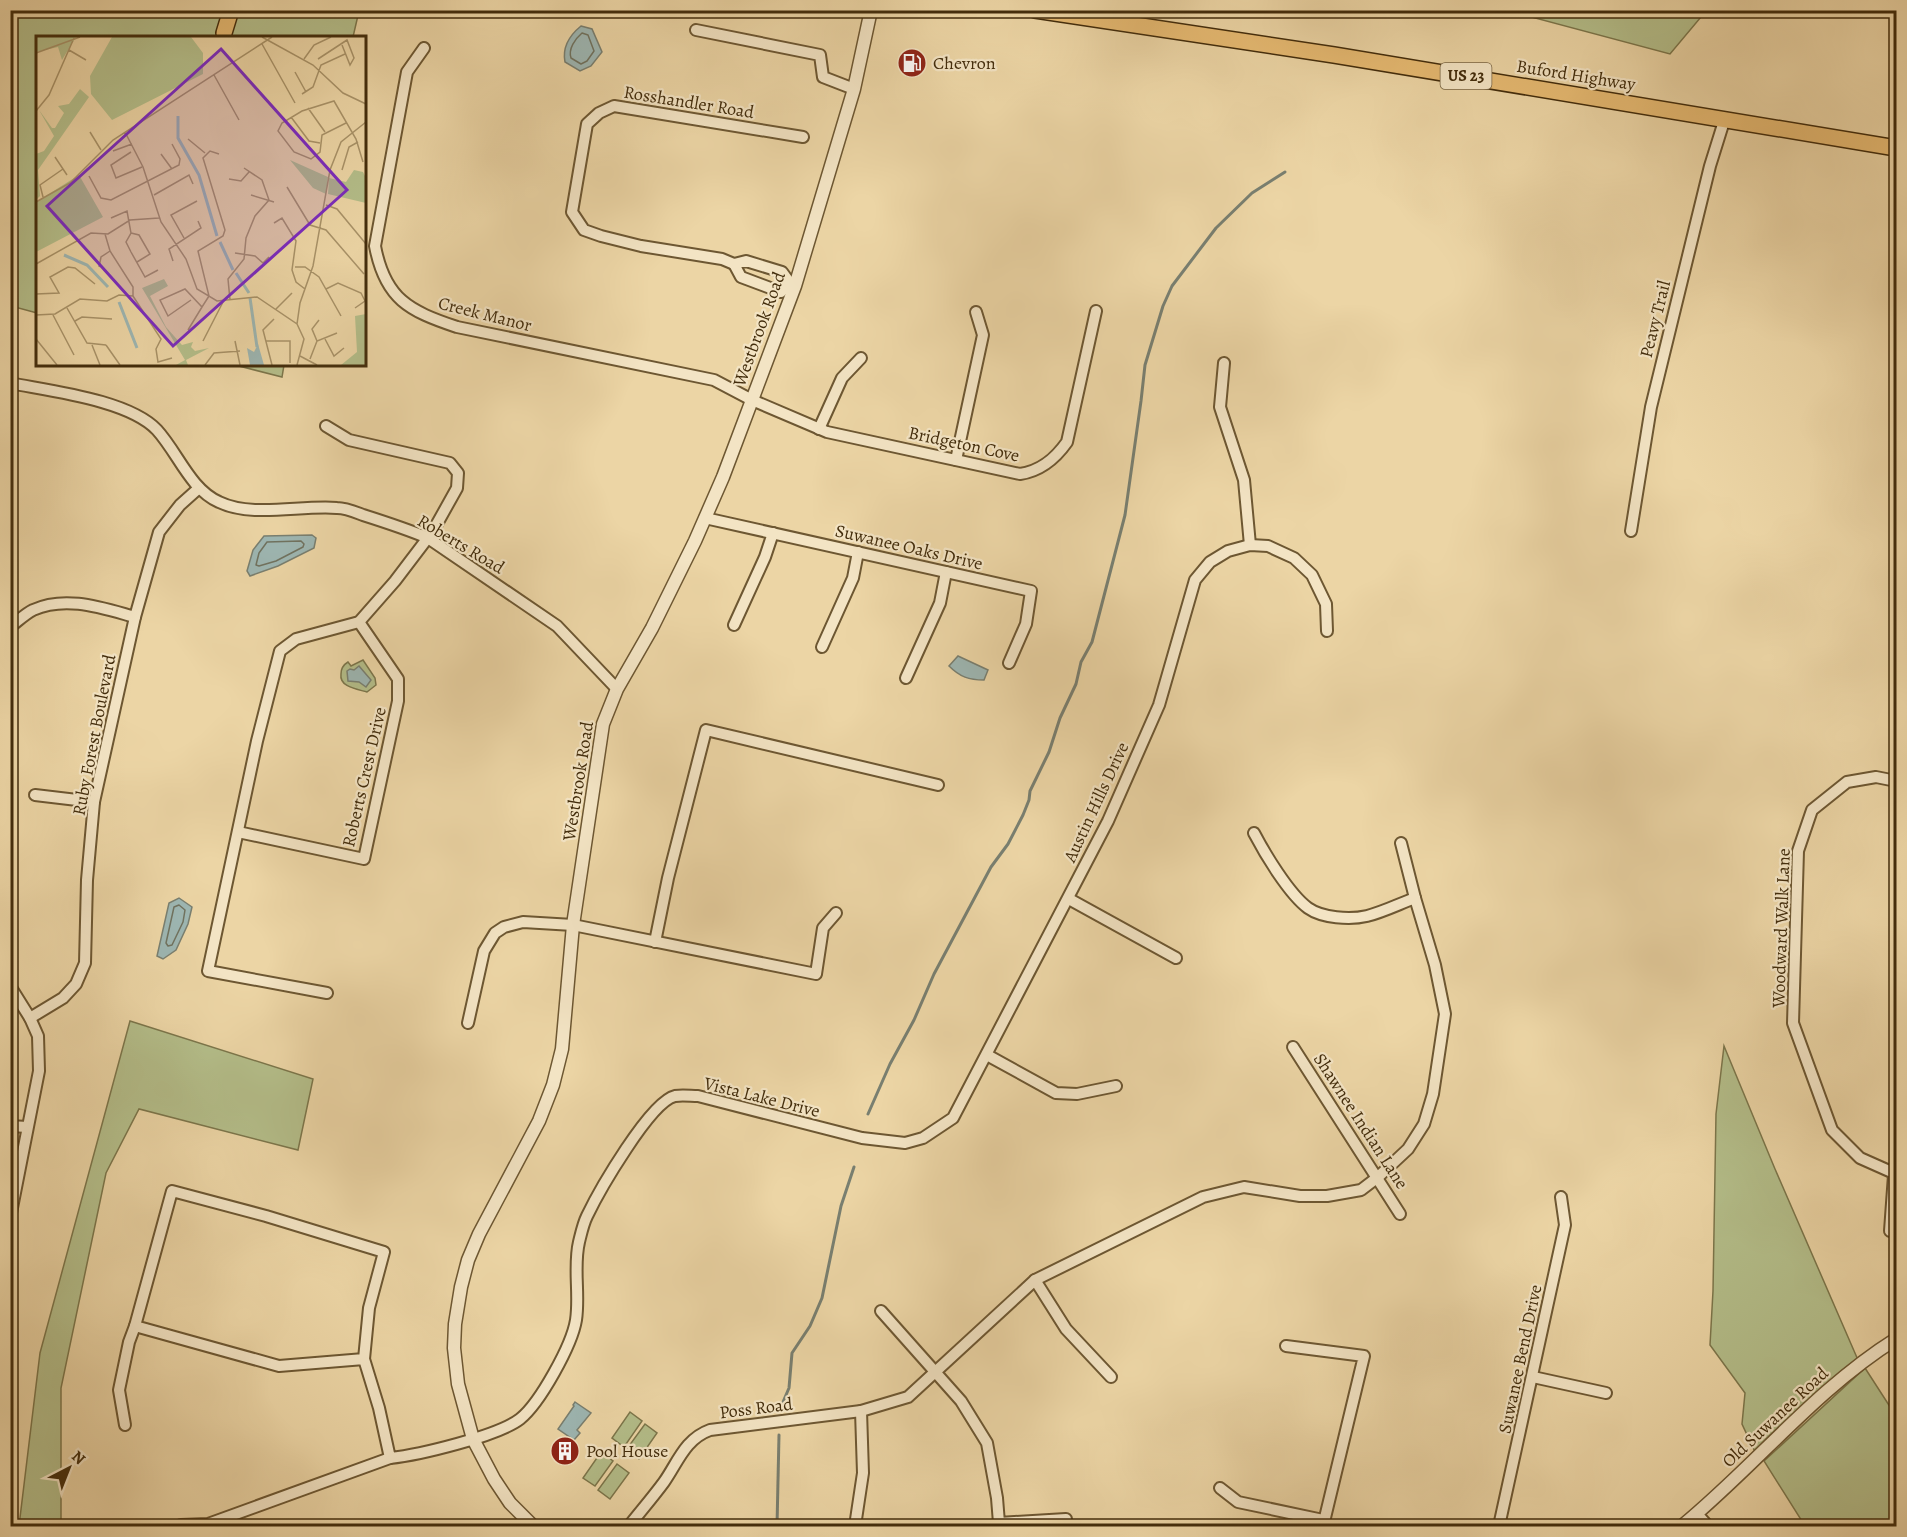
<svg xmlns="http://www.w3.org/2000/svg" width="1907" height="1537" font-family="Alegreya,serif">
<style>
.green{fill:#b4be8a;stroke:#7c764b;stroke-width:1.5}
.water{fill:#9db6b2;stroke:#797f70;stroke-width:1.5}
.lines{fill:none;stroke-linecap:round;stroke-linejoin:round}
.shore{stroke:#70725f;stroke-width:1.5}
.stream{stroke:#797f70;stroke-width:3}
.minor-casing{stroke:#6d5732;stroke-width:14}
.tertiary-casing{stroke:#6d5732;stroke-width:15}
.primary-casing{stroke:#432d0c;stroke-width:18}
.minor{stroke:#f3e4c4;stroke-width:10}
.tertiary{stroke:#f3e4c4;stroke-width:12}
.primary{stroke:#e6ba72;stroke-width:15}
.labels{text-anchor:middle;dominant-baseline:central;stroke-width:4.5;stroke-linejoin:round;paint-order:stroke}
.shield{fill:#f3e4c4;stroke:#786443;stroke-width:1.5}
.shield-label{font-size:16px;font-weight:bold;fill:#432d0c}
.poi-label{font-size:18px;fill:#432d0c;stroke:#f3e4c4;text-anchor:start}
.street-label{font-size:18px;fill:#432d0c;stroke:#f3e4c4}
.inset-river{fill:none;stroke:#9db6b2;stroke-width:3}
.inset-road{fill:none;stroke:#a89268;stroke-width:1.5}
.view{fill:#7b2cbf;fill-opacity:0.15;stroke:#7b2cbf;stroke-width:3}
.inset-edge{fill:none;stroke:#432d0c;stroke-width:3}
</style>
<rect width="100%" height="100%" fill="#ecd5a5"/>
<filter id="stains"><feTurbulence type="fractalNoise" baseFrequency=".00333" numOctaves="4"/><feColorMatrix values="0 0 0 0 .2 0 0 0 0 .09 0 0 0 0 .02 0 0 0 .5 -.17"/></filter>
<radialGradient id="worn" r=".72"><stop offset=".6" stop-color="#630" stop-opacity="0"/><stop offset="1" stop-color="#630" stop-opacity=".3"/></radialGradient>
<g class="green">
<polygon points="10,11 359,11 353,37 38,38 37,313 11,306"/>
<polygon points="1509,11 1706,10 1706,11 1670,54"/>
<polygon points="235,365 284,365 282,377"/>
<path d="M363 660 375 678 376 685 367 692C357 689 339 687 341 674 341 668 343 665 348 662L351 666Z"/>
<polygon points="130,1021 313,1079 298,1150 139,1109 106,1173 61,1388 61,1526 19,1526 40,1353"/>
<polygon points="1724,1046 1775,1169 1858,1360 1756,1454 1742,1424 1745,1393 1710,1345 1713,1291 1716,1114"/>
<polygon points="1865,1368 1896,1416 1896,1526 1805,1526 1764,1461"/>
<polygon points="630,1412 642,1421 624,1447 612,1438"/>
<polygon points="645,1424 657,1433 639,1459 626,1450"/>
<polygon points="601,1452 613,1461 595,1486 583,1478"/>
<polygon points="617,1464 629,1473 610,1499 598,1490"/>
</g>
<g class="water">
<path d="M581 26 592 29 602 52 591 66 580 71 565 62C562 47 570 35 581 26Z"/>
<polygon points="312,535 316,538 314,548 278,566 250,576 247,571 253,550 264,536"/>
<path d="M958 656 988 670 984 680C969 680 960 677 949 666Z"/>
<polygon points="359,666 371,680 366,687 359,682 348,681 347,671 350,669 354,670"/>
<polygon points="179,898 192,907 188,924 176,950 163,959 157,956 169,903"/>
<polygon points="575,1402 591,1413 577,1430 580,1433 574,1440 558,1429 574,1406 573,1405"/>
</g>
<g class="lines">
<g class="shore">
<path d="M582 33 588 35 594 51 587 61 581 64 571 58C568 49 575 39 582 33Z"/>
<polygon points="301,541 304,544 303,547 276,561 259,566 256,565 259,553 267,542"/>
<polygon points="179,905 185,910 183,922 172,945 168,946 166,943 174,907"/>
</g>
<g class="stream">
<polyline points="868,1114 890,1064 914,1020 934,974 991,867 1008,844 1023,815 1029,800 1030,791 1049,752 1060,718 1076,684 1081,662 1092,642 1125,515 1141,401 1145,365 1163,306 1172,286 1216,228 1252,193 1285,172"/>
<polyline points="783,1402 789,1388 792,1353 810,1326 822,1298 841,1206 854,1167"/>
<polyline points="777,1526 779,1435"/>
</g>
<g class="minor-casing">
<g id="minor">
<polyline points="696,30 820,55 823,77 854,89"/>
<path d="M424 48 407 72 375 246C385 299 409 311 457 327L714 380 752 400 827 432 1020 474C1041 471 1055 459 1067 442L1096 311"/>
<polyline points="734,264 741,277 781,292 790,283"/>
<polyline points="795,286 790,283 782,272 746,261 734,264 722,259 641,246 601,236 584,230 572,212 587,124 599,113 614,106 803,137"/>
<polyline points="1224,363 1220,407 1244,480 1250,545"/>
<path d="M10 383C50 391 129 400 157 430 178 453 190 489 219 502 252 518 300 505 337 508 346 508 355 512 363 515 385 522 407 529 428 538L557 626 617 689"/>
<polyline points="326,426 349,440 450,463 458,473 457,488 433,531 395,581 359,622 296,639 280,651 257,741 208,971 327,993"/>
<polyline points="819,429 842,378 861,358"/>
<polyline points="956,460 983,335 976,312"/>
<polyline points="705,518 1031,591 1026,624 1009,663"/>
<polyline points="1631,531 1651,407 1710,166 1725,118"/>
<polyline points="734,625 765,557 773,533"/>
<path d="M10 627C18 621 25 614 33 610 66 595 102 608 135 617"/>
<polyline points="822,647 853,578 858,552"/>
<polyline points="906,678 940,603 946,572"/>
<polyline points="1896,781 1876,777 1847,782 1812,810 1798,851 1793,1023 1832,1130 1860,1158 1896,1174"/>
<polyline points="35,795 94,802"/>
<polyline points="238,832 364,859 398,701 398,679 359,622"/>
<path d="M1254 833C1265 854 1289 894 1308 908 1322 918 1350 920 1367 916 1383 912 1399 904 1415 898"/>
<polyline points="1069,899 1176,958"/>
<polyline points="655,942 668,878 706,730 938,785"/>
<polyline points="10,986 30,1018 38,1036 39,1071 10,1218"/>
<polyline points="30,1018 63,998 76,984 85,963 87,880 94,802 135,617 159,532 180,505 199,488"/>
<polyline points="468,1023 484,951 495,933 504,927 523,922 573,925 816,974 823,928 836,913"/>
<polyline points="1293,1047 1400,1214"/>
<polyline points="987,1055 1056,1093 1077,1094 1116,1086"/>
<polyline points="10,1126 27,1127"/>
<polyline points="1890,1231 1894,1175"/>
<polyline points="1035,1280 1066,1329 1111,1377"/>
<polyline points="881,1311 961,1401 987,1443 997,1498 999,1523 1066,1519"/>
<polyline points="1286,1346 1364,1356 1323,1526"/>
<path d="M364 1359 279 1366 135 1326 172 1191 266 1216 384 1252 369 1308 364 1359 379 1408 390 1458C419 1455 498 1436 520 1419 540 1403 572 1345 576 1320 580 1294 573 1267 579 1242 581 1234 583 1224 587 1216 599 1191 650 1102 675 1096 682 1095 691 1096 698 1096L862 1138 905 1143 923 1138 953 1118 1108 821 1159 705 1195 580 1210 562 1228 551 1250 545 1268 546 1294 558 1312 575 1326 604 1327 631"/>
<polyline points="1533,1377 1606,1393"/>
<polyline points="125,1425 119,1390 129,1342 135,1326"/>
<polyline points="1220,1488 1238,1502 1323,1520"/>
<polyline points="1697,1514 1708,1526"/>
<polyline points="181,1525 208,1524 390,1458"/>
<path d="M629 1526C640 1512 653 1497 664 1482 678 1462 685 1439 710 1430L861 1411 908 1397 1035 1280 1203 1197 1244 1187 1300 1196H1327L1361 1190 1378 1177 1408 1149 1424 1124 1433 1094 1445 1014 1435 965 1415 898 1401 843"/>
<polyline points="855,1526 863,1473 861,1411"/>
<polyline points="1499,1526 1565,1225 1561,1197"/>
</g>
</g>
<g class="tertiary-casing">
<g id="tertiary">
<polyline points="533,1526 510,1503 494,1479 473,1439 458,1384 454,1348 455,1324 461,1287 468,1260 479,1234 539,1121 553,1085 562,1049 573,925 603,724 617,689 652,628 695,541 723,477 795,286 854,89 871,10"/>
<path d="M1682 1526C1755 1466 1816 1389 1896 1339"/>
</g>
</g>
<g class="primary-casing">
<g id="primary">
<polyline points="1035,10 1334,55 1896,148"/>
<polyline points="224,33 231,10"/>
</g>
</g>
<use href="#minor" class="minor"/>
<use href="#tertiary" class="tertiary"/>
<use href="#primary" class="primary"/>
</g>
<defs>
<g id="fuel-disc" transform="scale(1.5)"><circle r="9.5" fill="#8f2418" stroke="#f3e4c4"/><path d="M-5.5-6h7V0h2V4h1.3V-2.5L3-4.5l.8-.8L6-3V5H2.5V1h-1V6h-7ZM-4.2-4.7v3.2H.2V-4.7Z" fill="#fff"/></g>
<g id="building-disc" transform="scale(1.5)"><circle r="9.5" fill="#8f2418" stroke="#f3e4c4"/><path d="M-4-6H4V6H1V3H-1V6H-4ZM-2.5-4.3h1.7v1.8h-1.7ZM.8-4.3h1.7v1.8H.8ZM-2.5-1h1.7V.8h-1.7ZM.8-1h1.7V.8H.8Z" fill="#fff"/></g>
</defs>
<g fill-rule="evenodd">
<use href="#fuel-disc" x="912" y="63"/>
<use href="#building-disc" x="565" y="1451"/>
</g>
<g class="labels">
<rect class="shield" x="1440.5" y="63" width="51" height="26" rx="4.5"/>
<g class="shield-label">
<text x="1466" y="76">US 23</text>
</g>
<g class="poi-label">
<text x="933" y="63">Chevron</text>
<text x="586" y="1451">Pool House</text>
</g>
<g class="street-label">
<text transform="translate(1576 75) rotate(9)">Buford Highway</text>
<text transform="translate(689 102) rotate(9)">Rosshandler Road</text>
<text transform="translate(485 314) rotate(14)">Creek Manor</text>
<text transform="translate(1655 319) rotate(-76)">Peavy Trail</text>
<text transform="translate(759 329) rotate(-70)">Westbrook Road</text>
<text transform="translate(964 444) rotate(12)">Bridgeton Cove</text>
<text transform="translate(461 544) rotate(31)">Roberts Road</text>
<text transform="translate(909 547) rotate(13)">Suwanee Oaks Drive</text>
<text transform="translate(94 735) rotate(-79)">Ruby Forest Boulevard</text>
<text transform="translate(364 777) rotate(-77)">Roberts Crest Drive</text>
<text transform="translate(578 781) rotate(-81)">Westbrook Road</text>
<text transform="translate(1096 802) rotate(-65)">Austin Hills Drive</text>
<text transform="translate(1781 928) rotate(-88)">Woodward Walk Lane</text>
<text transform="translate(762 1097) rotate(14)">Vista Lake Drive</text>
<text transform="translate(1361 1121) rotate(57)">Shawnee Indian Lane</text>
<text transform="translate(1520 1359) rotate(-78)">Suwanee Bend Drive</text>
<text transform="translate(756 1408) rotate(-7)">Poss Road</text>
<text transform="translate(1775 1417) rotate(-43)">Old Suwanee Road</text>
</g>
</g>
<g transform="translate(36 36)">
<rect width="330" height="330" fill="#ecd5a5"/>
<path d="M0 1H40L26 24 22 11 0 16ZM76 1H155L167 17V38L76 84 55 58 54 40ZM44 53 53 61 2 134 4 160 0 164V118L8 115 18 100 3 74 16 92H19L28 77 22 70 33 68ZM254 124 292 141 290 158 277 152ZM318 134 327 136 330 142V167L292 158 293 142 310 146ZM43 139 67 181 0 216V166ZM128 243 132 250 114 260 130 291 146 309 157 306 155 311 159 315 173 312 150 324 152 329H140L149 324 106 252ZM330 278V329H305L321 316 319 280Z" fill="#b4be8a"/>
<path d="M222 308 228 329H214L211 312 218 316Z" fill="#9db6b2"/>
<path class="inset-river" d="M142 80V102L163 139 181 200M184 206 197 234M28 219 51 229 72 251M200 237 213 257M214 262 221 311M83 266 101 312"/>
<path class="inset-road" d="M226 1 277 29 307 57 330 68M226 8 259 67M33 14 50 24M0 17 44 1M268 23 278 9 295 1M282 23 311 4 318 22 314 29 306 9M259 36 270 56M178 39 203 84M266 58 277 51 285 29 309 18M272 72 289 96M0 75 13 59 38 2M255 81 273 105 284 107M310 87 286 99 284 116 275 123 258 116 242 95 246 87 266 75 298 65 320 103 327 126M54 96 65 114M89 96 107 131 125 186 150 223 161 253 181 265 221 261 261 288 268 303 261 329M152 103 169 117M77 115 96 108M95 116 75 129 80 142 106 131M125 118 136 133M19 121 31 139M306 134 313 111 322 106M53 140 65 162 75 164 143 129 144 123 136 108M193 143 205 145 213 136M251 151 274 189 290 194 328 238M118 159 153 139 157 148M215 159 238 166M7 161 4 149 27 133M0 166 34 147 77 104 236 1M290 169 301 173 330 208M75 182 91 175 95 197 90 206 95 216 109 241 122 234M238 187 246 182 260 205 256 234 260 246 269 253M95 197 103 199 114 218 101 226M69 198 74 215 97 251V260M148 202 135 179 161 165M199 217 219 220 227 227 233 221M137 225 133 213 165 192 162 185M0 228 55 197 72 198 94 184 123 182M63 231 65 221 74 215M259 231H269L283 241 305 280M290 253 302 247 325 257 329 265 319 272M0 258 23 257 14 241 32 231 39 232 59 248M155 264 132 280 124 264 149 253 166 271 173 260 162 215 187 200 189 194 167 122 174 115 183 118M194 264 192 243 208 223 210 202 219 180 233 164 226 144 208 132M31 272 51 307 70 309M240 273 256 257M0 279 19 278 44 263 71 265 83 259 97 260 125 303 120 313 122 326 136 322M17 279 38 319M39 285 46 281 76 283M261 288 264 267 277 230 294 134 305 106 330 86M152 294 166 271M0 303 21 329M289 303 298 320 308 312M167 305 187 266M199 305 204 329M230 305H254V327M281 305 276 293 283 284M56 309 64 329M70 309 84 329M264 320 281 329M274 323 281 305 301 297M169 329 178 317 204 315M236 329 227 294 238 283"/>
<path class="view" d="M185 13 311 154 137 310 11 170Z"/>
<rect width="330" height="330" class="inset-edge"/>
</g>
<rect width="1907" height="1537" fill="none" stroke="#ecd5a5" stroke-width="36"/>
<rect x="12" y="12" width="1883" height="1513" fill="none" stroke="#432d0c" stroke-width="3"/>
<rect x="18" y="18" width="1871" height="1501" fill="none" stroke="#432d0c" stroke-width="1.5"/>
<g transform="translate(69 1468) rotate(42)" stroke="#f3e4c4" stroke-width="4.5" paint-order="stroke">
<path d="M0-4.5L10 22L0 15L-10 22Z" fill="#432d0c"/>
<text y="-9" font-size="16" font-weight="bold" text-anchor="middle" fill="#432d0c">N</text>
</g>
<rect width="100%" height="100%" filter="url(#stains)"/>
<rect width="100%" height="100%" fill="url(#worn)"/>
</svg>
